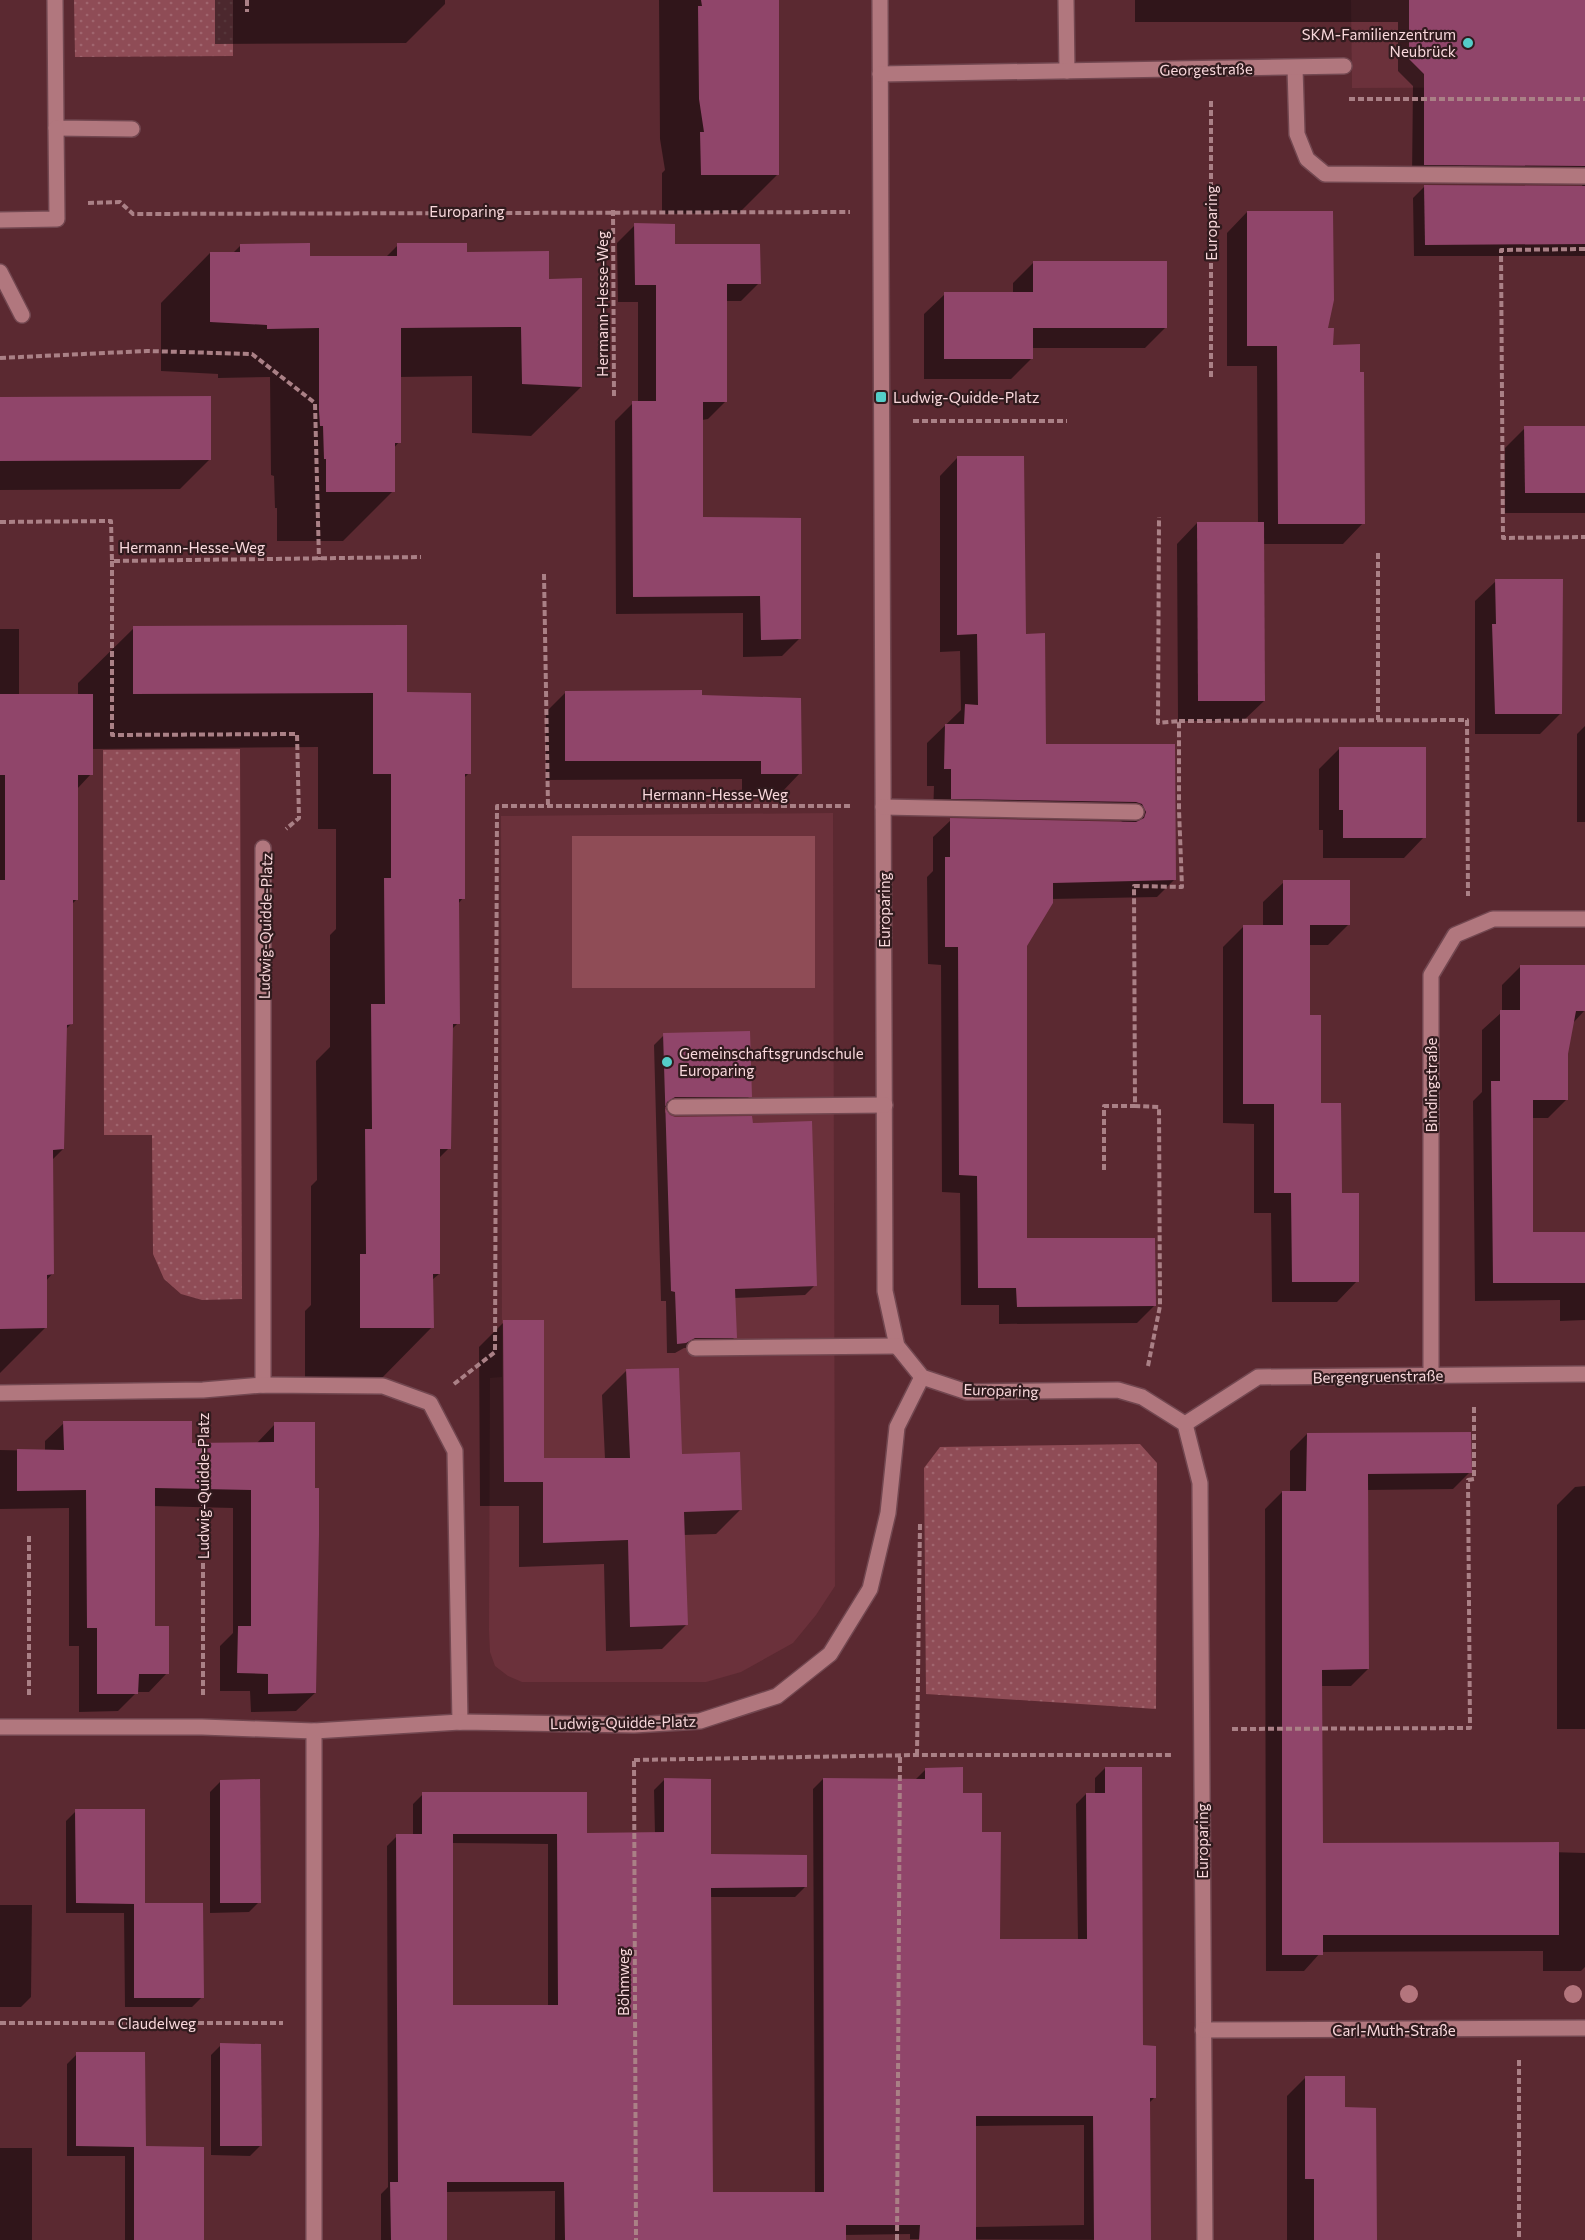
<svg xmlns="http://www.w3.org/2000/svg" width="1585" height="2240" font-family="Commissioner,sans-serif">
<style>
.built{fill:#6b313b}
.green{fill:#8f4c56}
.park{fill:url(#park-dots)}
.shadow{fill:#0007;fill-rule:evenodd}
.building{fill:#90456a;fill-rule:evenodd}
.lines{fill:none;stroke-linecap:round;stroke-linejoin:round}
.minor-casing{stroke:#724750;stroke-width:18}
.path{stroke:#aa8086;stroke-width:4;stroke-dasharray:6 3;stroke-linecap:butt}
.minor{stroke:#b1777e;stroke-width:15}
.tree{fill:#b4757d}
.poi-dot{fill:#54cdc8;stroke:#311b1e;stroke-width:2}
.labels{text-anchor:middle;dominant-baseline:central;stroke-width:4.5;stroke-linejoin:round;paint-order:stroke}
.poi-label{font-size:15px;fill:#f9d8dc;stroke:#311b1e;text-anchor:start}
.street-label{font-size:15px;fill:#f9d8dc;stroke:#311b1e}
</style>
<defs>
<pattern id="park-dots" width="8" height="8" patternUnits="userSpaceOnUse" patternTransform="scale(1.5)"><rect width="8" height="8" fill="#8f4c56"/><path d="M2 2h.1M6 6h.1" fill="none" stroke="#a0656e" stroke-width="1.8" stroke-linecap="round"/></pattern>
</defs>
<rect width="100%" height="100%" fill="#5b2931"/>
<g class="built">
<polygon points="1351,0 1585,0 1585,87 1352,88"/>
<polygon points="833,813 835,1586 816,1615 793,1643 741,1672 706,1682 522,1682 508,1676 495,1666 490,1652 489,1630 490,1378 502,1377 501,816"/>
</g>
<rect class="green" x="572" y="836" width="243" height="152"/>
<g class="park">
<polygon points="74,0 233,0 233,56 75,57"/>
<polygon points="240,749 242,1299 202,1300 181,1294 164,1279 153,1254 152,1135 104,1135 103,750"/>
<polygon points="1140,1444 1157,1463 1156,1709 926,1694 924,1468 940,1447"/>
</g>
<g class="shadow">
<polygon points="215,0 445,0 445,4 406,43 215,44"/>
<polygon points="659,0 778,0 778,174 739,213 662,214 662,173 665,170 660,139"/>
<polygon points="1135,0 1585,0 1585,256 1414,256 1413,198 1425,186 1583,187 1579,179 1412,176 1413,86 1398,71 1398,22 1135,22"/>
<polygon points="1247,212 1326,329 1363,523 1343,544 1263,544 1264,701 1243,721 1178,721 1177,544 1197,523 1258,524 1257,366 1227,366 1227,233"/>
<polygon points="635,225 674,246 759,283 741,301 725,301 725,402 708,419 702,420 702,518 800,638 782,656 743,657 743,613 616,614 615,421 633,403 638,403 638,302 618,302 617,243"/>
<polygon points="241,245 309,258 385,258 398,245 466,253 547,280 581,387 531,436 472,433 472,376 399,377 399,442 393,449 393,491 343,541 277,541 277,508 275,508 274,476 271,475 270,377 218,378 218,374 161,371 161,303 210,253 233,253"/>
<polygon points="1033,263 1166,327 1145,348 1032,348 1032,358 1011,379 924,379 924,314 945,294 1013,293 1013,283"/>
<polygon points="0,398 210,459 180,489 0,490"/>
<polygon points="1585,427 1585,513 1505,513 1505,448 1525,428"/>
<polygon points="957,458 1024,635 1044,746 1174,746 1174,880 1157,897 1051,899 1025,946 1026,1240 1154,1306 1137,1323 999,1324 999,1305 961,1305 960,1193 942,1192 941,965 928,964 927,877 933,871 933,837 951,820 1124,823 1118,819 933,816 934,786 927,786 927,743 961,710 960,651 940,652 940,476"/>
<polygon points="1496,581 1561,713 1540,734 1475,734 1475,601"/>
<polygon points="134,628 406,694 469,773 463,779 463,898 458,904 458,1023 451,1030 449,1148 438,1159 439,1274 432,1280 432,1327 377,1383 305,1383 305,1311 311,1305 311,1186 317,1180 316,1061 330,1047 330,935 336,929 336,829 318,829 318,747 91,749 91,774 77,789 77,899 71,905 71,1024 65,1030 63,1149 52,1160 52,1274 46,1281 46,1327 0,1373 0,629 19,629 19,695 78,695 78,683"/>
<polygon points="566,692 700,696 800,773 781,793 742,793 742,779 546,780 546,712"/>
<polygon points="1585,726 1585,822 1577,822 1577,734"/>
<polygon points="1339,749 1424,837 1404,858 1323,858 1323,830 1319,830 1319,769"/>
<polygon points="1284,882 1349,924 1328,945 1309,945 1309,1016 1319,1105 1357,1281 1337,1302 1272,1302 1271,1213 1254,1213 1254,1124 1223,1123 1223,947 1243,927 1263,926 1263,902"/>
<polygon points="1521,966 1585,966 1585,1010 1573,1023 1566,1054 1566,1100 1548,1118 1531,1118 1532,1234 1585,1233 1585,1320 1560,1321 1560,1300 1475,1301 1473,1101 1482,1092 1482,1030 1502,1012 1502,985"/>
<polygon points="664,1035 750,1096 740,1106 665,1107 665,1112 669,1117 751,1118 815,1285 805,1295 734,1298 735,1337 725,1347 684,1348 675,1353 667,1353 666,1301 661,1301 654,1045"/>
<polygon points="504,1322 543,1459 605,1459 602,1395 627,1370 681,1456 741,1509 716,1534 683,1535 687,1624 662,1649 606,1651 604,1564 519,1567 519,1506 480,1506 479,1347"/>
<polygon points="64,1423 191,1445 256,1444 275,1424 315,1693 296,1711 251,1712 250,1691 220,1691 220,1646 233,1633 233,1508 153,1506 154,1628 167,1673 149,1692 137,1692 118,1711 79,1712 79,1646 69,1646 69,1508 0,1509 0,1450 45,1451 45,1441"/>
<polygon points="1307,1434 1470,1472 1453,1489 1367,1490 1368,1669 1351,1686 1321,1686 1321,1845 1585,1853 1585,1967 1581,1971 1543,1971 1543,1951 1321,1952 1304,1971 1266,1971 1265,1509 1282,1492 1290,1492 1290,1451"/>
<polygon points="1585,1486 1585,1729 1557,1729 1557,1505 1575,1487"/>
<path d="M1105 1768 1142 2047 1154 2098 1149 2103V2240L910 2239V2234L844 2235V2240H555V2191L446 2192V2240H381V2194L388 2187 387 1846 397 1836 413 1835V1804L423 1794 586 1835 655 1834 654 1790 664 1780 710 1855 805 1887 795 1897H710L711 2194H815L813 1789 823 1779 915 1780 926 1769 962 1794 980 1833 999 1941H1078L1076 1804 1086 1794H1095V1778ZM451 1843 548 1844V2006L452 2007ZM1084 2125V2225L975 2227V2126Z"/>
<polygon points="220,1782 259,1902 249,1912 210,1913 210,1792"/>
<polygon points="76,1811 144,1904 202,1997 192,2007 125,2007 124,1913 66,1913 66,1821"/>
<polygon points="0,1905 32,1905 31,1997 21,2007 0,2007"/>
<polygon points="221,2045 260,2146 250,2156 211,2155 211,2055"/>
<polygon points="77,2054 203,2240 125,2240 125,2156 67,2156 67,2064"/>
<polygon points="1306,2077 1344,2109 1375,2240 1287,2240 1287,2096"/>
<rect x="0" y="2148" width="32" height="92"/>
</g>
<g class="building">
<polygon points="701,0 779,0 779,175 701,175 700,132 704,132 699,99 698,6 702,6"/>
<polygon points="1409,0 1585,0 1585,166 1424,165 1424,74 1409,59"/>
<polygon points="1424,185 1585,186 1585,244 1425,245"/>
<polygon points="1247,211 1333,211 1334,300 1328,328 1334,328 1333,345 1360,344 1360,372 1364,372 1365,524 1278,524 1277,346 1247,346"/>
<polygon points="634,223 675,224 675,244 760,244 761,284 727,284 727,402 703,402 703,517 801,518 801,639 761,640 760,596 633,597 632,401 656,401 656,285 635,285"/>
<polygon points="310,243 310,256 397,256 397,243 467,243 467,252 549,251 549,279 582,278 582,387 522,384 521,327 401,328 401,443 395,443 395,492 326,492 326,459 324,459 323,426 320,426 319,411 319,328 267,329 267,325 210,322 210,252 240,252 240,244"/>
<polygon points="1033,261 1167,261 1167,328 1033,328 1033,359 944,359 944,292 1033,292"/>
<polygon points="211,396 211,460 0,461 0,397"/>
<polygon points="1524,426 1585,426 1585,493 1525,493"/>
<polygon points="957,456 1024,456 1026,634 1045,633 1046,744 1175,744 1176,880 1053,883 1053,903 1027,946 1027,1238 1155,1238 1156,1306 1017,1307 1016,1288 978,1288 977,1176 959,1175 958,947 945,947 945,857 950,857 950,818 1136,822 1144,818 1146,812 1142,804 1136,802 951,799 951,769 944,769 945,724 964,724 965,704 978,705 977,634 957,635"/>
<polygon points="1197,522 1264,522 1265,701 1198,701"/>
<polygon points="1495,579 1563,579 1562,714 1495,714 1492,624 1496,624"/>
<polygon points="407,625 407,692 471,693 471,774 465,774 465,899 459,899 460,1024 453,1024 451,1149 440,1149 440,1274 433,1274 434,1328 360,1328 360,1254 366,1254 365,1129 372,1129 371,1004 385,1004 384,878 391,878 391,774 373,774 373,693 133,694 133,626"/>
<polygon points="702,690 702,695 801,698 802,774 761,774 761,761 565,761 565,691"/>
<polygon points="0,694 93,694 93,775 78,775 78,900 73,900 73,1024 67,1025 64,1149 53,1150 54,1274 47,1275 47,1328 0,1329 0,880 5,880 5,775 0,775"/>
<polygon points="1339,747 1426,747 1426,838 1343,838 1343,810 1339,810"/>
<polygon points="1283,880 1350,880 1350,925 1310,925 1310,1015 1321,1015 1321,1103 1341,1103 1342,1193 1359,1193 1359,1282 1292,1282 1291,1193 1274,1193 1274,1104 1243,1104 1243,925 1283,925"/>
<polygon points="1520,965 1585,965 1585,1011 1576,1011 1568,1054 1568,1100 1533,1100 1533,1232 1585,1232 1585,1283 1493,1283 1491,1081 1500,1081 1500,1010 1520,1010"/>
<polygon points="750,1031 752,1097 675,1097 667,1102 665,1108 670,1115 675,1117 752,1116 753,1123 812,1121 817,1286 735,1289 737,1338 695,1338 686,1343 677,1344 675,1292 671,1291 663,1033"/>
<polygon points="503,1320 544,1320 544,1458 630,1458 626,1369 679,1368 682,1454 740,1452 742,1510 684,1512 688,1625 630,1627 628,1540 543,1543 543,1482 504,1482"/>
<polygon points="63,1421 192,1421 192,1443 274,1442 274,1422 315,1422 315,1488 319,1488 319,1535 316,1693 268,1694 268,1674 237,1673 238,1626 251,1626 251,1490 155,1488 155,1626 169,1626 169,1674 139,1674 138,1694 97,1694 97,1628 87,1628 86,1490 17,1491 17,1449 64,1450"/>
<polygon points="1471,1432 1472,1473 1368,1474 1369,1669 1322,1670 1323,1843 1559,1842 1559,1935 1323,1935 1323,1955 1282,1955 1282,1491 1306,1491 1307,1433"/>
<path d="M963 1767V1793H982V1832H1001L1000 1939H1087L1086 1793H1105V1767H1142L1143 2045 1156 2046V2098H1150L1151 2240H1094L1093 2116H976V2240H919L920 2225H846V2240H565L564 2182H447V2240H391L390 2182H398L396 1834H431H422V1792H587V1833L664 1832V1778L711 1779V1854L807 1855V1887L711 1888 713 2192H824L823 1778 925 1779V1768ZM453 1834H557L558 2005H453Z"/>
<polygon points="260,1779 261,1903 220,1903 220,1780"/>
<polygon points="75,1809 145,1809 145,1903 203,1903 204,1998 134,1998 134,1904 76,1903"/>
<polygon points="220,2043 261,2044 262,2146 220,2146"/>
<polygon points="76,2052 145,2052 146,2146 204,2147 204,2240 134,2240 134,2147 76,2146"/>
<polygon points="1305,2076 1345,2076 1345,2107 1376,2108 1377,2240 1314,2240 1314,2179 1305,2179"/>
</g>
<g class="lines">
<g class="minor-casing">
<g id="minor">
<polyline points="55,0 56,128 132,129"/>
<polyline points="880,0 885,1291 897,1346 922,1377 967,1392 1118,1390 1142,1397 1185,1424 1200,1483 1205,2240"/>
<polyline points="1066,0 1067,71"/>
<polyline points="1295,68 1297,134 1307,159 1325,174 1585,176"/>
<polyline points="880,74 1344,66"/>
<polyline points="0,220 57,219 56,128"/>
<polyline points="0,272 22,315"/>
<polyline points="883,807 1136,812"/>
<polyline points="263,848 263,1385"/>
<polyline points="675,1107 885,1105"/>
<polyline points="695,1348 897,1346"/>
<polyline points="1431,1375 1431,975 1455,935 1493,919 1585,919"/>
<polyline points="0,1393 203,1390 263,1385 383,1386 430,1403 455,1451 460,1722"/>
<polyline points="1185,1424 1258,1377 1585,1374"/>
<polyline points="0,1727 202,1727 314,1731 460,1722 634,1725 700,1721 777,1696 830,1654 870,1589 888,1513 897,1427 922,1377"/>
<polyline points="314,1731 314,2240"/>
<polyline points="1203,2030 1585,2028"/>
</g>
</g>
<g class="path">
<polyline points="247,0 247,12"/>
<polyline points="1349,99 1585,99"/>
<polyline points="88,203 120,202 133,214 850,212"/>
<polyline points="613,210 614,397"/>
<polyline points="1585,249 1501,250 1503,538 1585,537"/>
<polyline points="0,358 147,351 252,354 315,403 319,560"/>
<polyline points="1211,377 1211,99"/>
<polyline points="913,421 1067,421"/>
<polyline points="0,522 111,521 112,561 421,557"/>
<polyline points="1378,553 1378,720"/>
<polyline points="112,561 112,735 297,734 299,818 286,829"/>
<polyline points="544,574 548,806"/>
<polyline points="1179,721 1467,720 1468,896"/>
<polyline points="1104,1170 1104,1106 1135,1106"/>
<polyline points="1148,1366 1160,1306 1159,1107 1135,1106 1134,886 1182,887 1179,810 1179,721 1158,723 1159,517"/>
<polyline points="454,1384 495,1352 497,806 852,806"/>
<polyline points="29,1536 29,1697"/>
<polyline points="203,1695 203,1420"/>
<polyline points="1232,1729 1470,1728 1468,1480 1474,1479 1474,1406"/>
<polyline points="917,1755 920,1524"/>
<polyline points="634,1760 917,1755 1171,1755"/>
<polyline points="634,1761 636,2240"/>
<polyline points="0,2023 283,2023"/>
<polyline points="1519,2060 1519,2240"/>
<polyline points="897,2240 900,1756"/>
</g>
<use href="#minor" class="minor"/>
</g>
<g class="tree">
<circle cx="1409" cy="1994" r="9"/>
<circle cx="1573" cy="1994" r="9"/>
</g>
<g class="poi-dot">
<circle cx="1468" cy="43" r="6"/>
<rect x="875" y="391" width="12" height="12" rx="3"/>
<circle cx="667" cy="1062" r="6"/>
</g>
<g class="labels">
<g class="poi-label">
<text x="1456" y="34" text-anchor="end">SKM-Familienzentrum<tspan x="1456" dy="17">Neubrück</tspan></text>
<text x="893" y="397">Ludwig-Quidde-Platz</text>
<text x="679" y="1053">Gemeinschaftsgrundschule<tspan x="679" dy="17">Europaring</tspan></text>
</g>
<g class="street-label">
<text transform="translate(1206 69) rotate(-1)">Georgestraße</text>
<text x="467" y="211">Europaring</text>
<text transform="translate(1211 223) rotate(-90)">Europaring</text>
<text transform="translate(602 304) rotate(-90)">Hermann-Hesse-Weg</text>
<text x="192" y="547">Hermann-Hesse-Weg</text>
<text x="715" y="794">Hermann-Hesse-Weg</text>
<text transform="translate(884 910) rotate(-90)">Europaring</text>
<text transform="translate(265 926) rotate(-89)">Ludwig-Quidde-Platz</text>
<text transform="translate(1431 1085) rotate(-90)">Bindingstraße</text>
<text transform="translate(1378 1376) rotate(-1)">Bergengruenstraße</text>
<text transform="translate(1001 1390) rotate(2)">Europaring</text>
<text transform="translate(203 1486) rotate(-90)">Ludwig-Quidde-Platz</text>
<text transform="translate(623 1722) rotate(-1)">Ludwig-Quidde-Platz</text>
<text transform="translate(1202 1841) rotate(-90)">Europaring</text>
<text transform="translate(623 1982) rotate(-90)">Böhmweg</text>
<text x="157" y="2023">Claudelweg</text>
<text x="1394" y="2030">Carl-Muth-Straße</text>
</g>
</g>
</svg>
